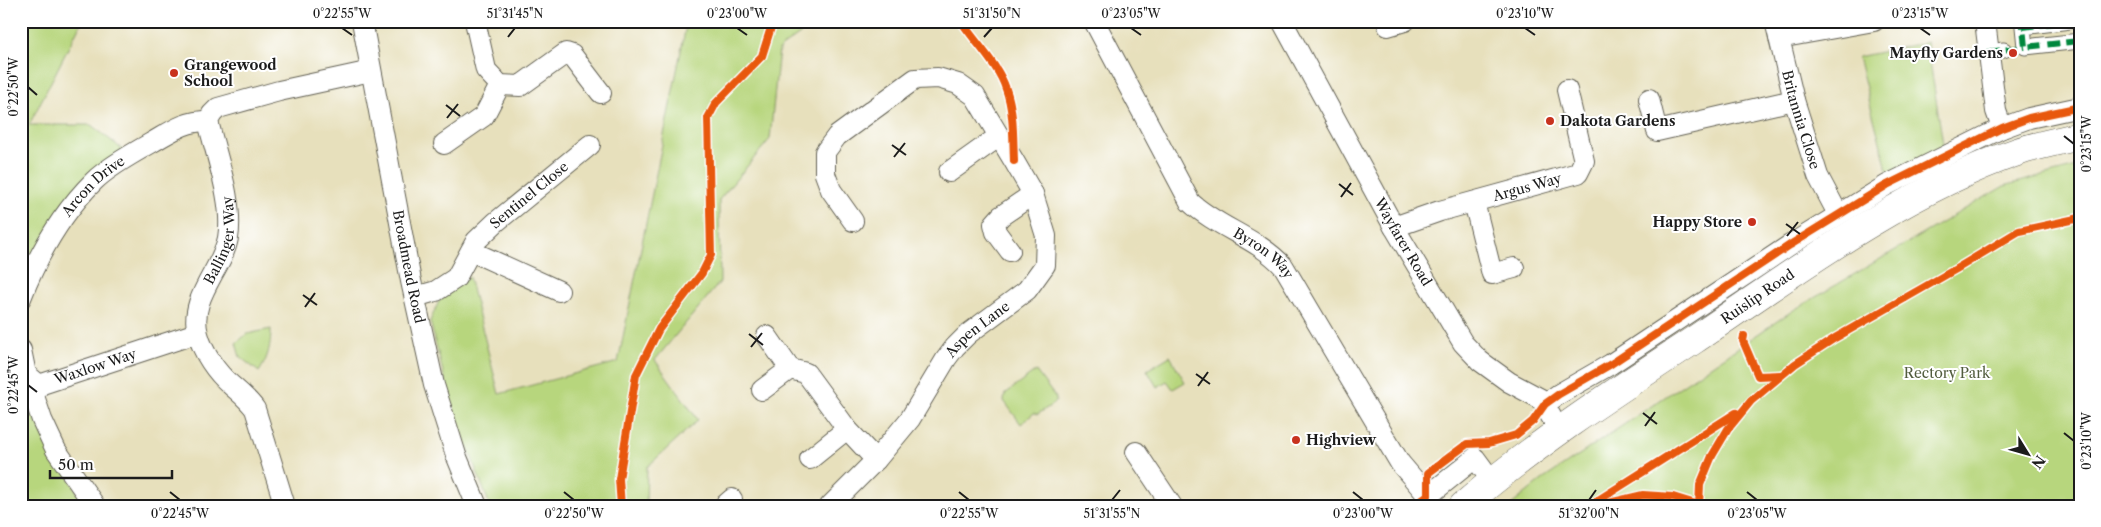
<svg xmlns="http://www.w3.org/2000/svg" width="2101" height="527" font-family="'Libre Caslon Text',serif">
<style>
.green{fill:#b7d67d;stroke:#6a794c}
.lines{fill:none;stroke-linecap:round;stroke-linejoin:round}
.pedestrian-casing{stroke:#636154;stroke-width:17}
.minor-casing{stroke:#636154;stroke-width:22}
.secondary-casing{stroke:#636154;stroke-width:29}
.pedestrian{stroke:#fff;stroke-width:15}
.minor{stroke:#fff;stroke-width:20}
.secondary{stroke:#fff;stroke-width:28}
.quiet{stroke:#00873e;stroke-width:6;stroke-dasharray:12 6;stroke-linecap:butt}
.cycleway-casing{stroke:#fff;stroke-width:11}
.cycleway{stroke:#e8590c;stroke-width:8}
.ticks{fill:none;stroke:#1c1c1c;stroke-width:2}
.poi-dot{fill:#c8321e;stroke:#fff;stroke-width:2}
.labels{text-anchor:middle;dominant-baseline:central;stroke-width:4;stroke-linejoin:round;paint-order:stroke}
.poi-label{font-size:14px;font-weight:bold;fill:#1c1c1c;stroke:#fff;text-anchor:start}
.street-label{font-size:14px;fill:#1c1c1c;stroke:#fff}
.park-label{font-size:14px;fill:#525d3e;stroke:#fff}
.neatline{fill:none;stroke:#1c1c1c;stroke-width:2}
.ticks-label{font-size:12px;text-anchor:middle;fill:#1c1c1c}
</style>
<rect width="100%" height="100%" fill="#fff"/>
<filter id="ink" filterUnits="userSpaceOnUse"><feTurbulence type="fractalNoise" baseFrequency=".02" numOctaves="2"/><feDisplacementMap in="SourceGraphic" scale="10" xChannelSelector="R" yChannelSelector="G"/><feConvolveMatrix kernelMatrix="1 2 1 2 8 2 1 2 1" color-interpolation-filters="sRGB"/></filter>
<filter id="wash" filterUnits="userSpaceOnUse"><feTurbulence type="fractalNoise" baseFrequency=".0096" numOctaves="4" result="noise"/><feDisplacementMap in="SourceGraphic" scale="20" xChannelSelector="R" yChannelSelector="G"/><feGaussianBlur stdDeviation="1.12" result="paint"/><feColorMatrix in="noise" values="0 0 0 0 0 0 0 0 0 0 0 0 0 0 0 0 0 1.4 0 .05"/><feComposite in="paint" operator="in"/></filter>
<g filter="url(#wash)">
<rect width="100%" height="100%" fill="#e7e0bc"/>
<g class="green">
<polygon points="21,21 82,21 29,125 91,125 126,152 103,171 21,301"/>
<polygon points="687,21 818,21 779,49 770,139 719,200 720,282 655,360 698,420 647,467 646,506 490,506 451,404 430,321 439,301 469,277 499,394 618,362"/>
<polygon points="1927,42 1944,150 1889,177 1858,57"/>
<polygon points="2080,166 2080,506 1510,506 1542,480 1792,311 2004,186"/>
<path d="M271 329C271 346 268 358 259 372L240 357 236 343 247 334Z"/>
<polygon points="1170,356 1185,382 1173,389 1167,381 1157,387 1147,370"/>
<polygon points="1036,371 1056,398 1056,402 1038,414 1034,413 1021,424 1004,401 1005,394"/>
<polygon points="21,384 26,400 85,506 21,506"/>
</g>
</g>
<g filter="url(#ink)">
<g class="lines">
<g class="pedestrian-casing">
<g id="pedestrian">
<polyline points="2070,21 2023,27 2025,47 2080,41"/>
<polyline points="1988,52 2004,50"/>
</g>
</g>
<g class="minor-casing">
<g id="minor">
<path id="s1" d="M362 21 411 281 434 385 456 455 477 506"/>
<polyline points="475,21 486,70 500,85 520,86 566,53 572,55 601,93"/>
<path id="s2" d="M1094 21 1190 202C1218 228 1258 238 1284 267L1400 463 1428 496 1475 458 1492 481"/>
<path id="s3" d="M1282 21 1394 227 1463 343 1480 361 1509 382 1541 399 1560 432"/>
<polyline points="1387,21 1388,26 1405,21"/>
<path id="s4" d="M1775 21 1794 100 1818 176 1838 214"/>
<polyline points="1985,21 1996,111 2002,128"/>
<polyline points="1779,38 1874,21"/>
<polyline points="1649,99 1657,131 1794,100"/>
<polyline points="444,144 484,116 500,85"/>
<polyline points="949,172 998,137"/>
<polyline points="1474,202 1492,274 1514,268"/>
<path id="s5" d="M1394 227 1440 211 1578 173 1584 161 1567 90"/>
<polyline points="471,251 559,291"/>
<polyline points="1010,251 996,232 994,224 1001,216 1033,194"/>
<path id="s6" d="M415 297 436 291 456 278 476 241 496 222 590 145"/>
<path id="s7" d="M21 298C38 254 60 215 94 181 107 168 135 152 151 143 172 131 184 121 208 121"/>
<polyline points="767,336 790,369 806,373 847,429 876,460"/>
<polyline points="21,350 26,374 39,385"/>
<polyline points="762,390 790,369"/>
<polyline points="1545,404 1559,394 1611,364 1790,245 1887,185 2002,128 2029,118 2080,107"/>
<polyline points="1136,452 1172,506"/>
<polyline points="810,459 847,429"/>
<path id="s8" d="M95 506 56 450 42 420 34 396 39 385 197 333"/>
<path id="s9" d="M285 506 255 409C248 399 240 393 231 385 216 372 203 353 198 334 188 298 222 270 228 238 234 203 216 156 208 121L212 114 218 108 279 91 371 71"/>
<polyline points="724,506 732,499"/>
<path id="s10" d="M830 506 876 460 910 419 946 359 955 347 968 334 1027 290 1045 265 1046 236 1033 194 1014 161 975 96 958 84 938 78 915 79 837 136 825 152V174L831 190 853 221"/>
</g>
</g>
<g class="secondary-casing">
<g id="secondary">
<path id="s11" d="M1463 506C1535 444 1615 392 1694 340 1794 272 1902 192 2017 152 2037 145 2059 141 2080 136"/>
</g>
</g>
<use href="#pedestrian" class="pedestrian"/>
<use href="#minor" class="minor"/>
<use href="#secondary" class="secondary"/>
<g class="quiet">
<polyline points="2070,21 2023,27 2025,47 2080,41"/>
<polyline points="1988,52 2025,47"/>
</g>
<g class="cycleway-casing">
<g id="cycleway">
<path d="M961 21C975 42 999 66 1006 89 1014 111 1013 138 1014 161"/>
<polyline points="1744,336 1743,341 1758,376 1780,375"/>
<polyline points="621,506 619,479 636,375 659,329 702,273 711,255 708,118 716,103 762,56 773,21"/>
<polyline points="1414,506 1428,496 1428,473 1467,444 1489,443 1516,435 1533,421 1545,404 1559,394 1611,364 1790,245 1887,185 2002,128 2029,118 2080,107"/>
<polyline points="1589,506 1736,413"/>
<polyline points="1596,506 1643,495 1673,497 1699,505"/>
<polyline points="1699,506 1700,485 1712,456 1728,429 1751,401 1795,364 1835,338 1956,269 2019,231 2080,218"/>
</g>
</g>
<use href="#cycleway" class="cycleway"/>
</g>
</g>
<path class="ticks" d="M342 28 352 35M737 28 747 35M1131 28 1141 35M1525 28 1535 35M1920 28 1930 35M508 37 515 28M984 37 992 28M28 87 37 95M446 105 460 116M447 118 458 104M2064 136 2074 144M892 145 906 155M894 157 905 143M1339 184 1353 195M1341 197 1351 183M1786 224 1800 234M1787 236 1798 222M303 295 317 305M305 307 315 293M749 334 763 345M751 347 762 333M1196 374 1210 384M28 385 37 392M1198 386 1208 372M1643 413 1657 424M1645 426 1655 412M2064 433 2074 441M170 492 180 500M564 492 574 500M959 492 969 500M1353 492 1363 500M1747 492 1757 500M1112 500 1120 490M1589 500 1596 490"/>
<g class="poi-dot">
<circle cx="2013" cy="53" r="5"/>
<circle cx="174" cy="73" r="5"/>
<circle cx="1550" cy="121" r="5"/>
<circle cx="1752" cy="222" r="5"/>
<circle cx="1296" cy="440" r="5"/>
</g>
<g class="labels">
<g class="poi-label">
<text x="2003" y="53" text-anchor="end">Mayfly Gardens</text>
<text x="184" y="65">Grangewood<tspan x="184" dy="16">School</tspan></text>
<text x="1560" y="121">Dakota Gardens</text>
<text x="1742" y="222" text-anchor="end">Happy Store</text>
<text x="1306" y="440">Highview</text>
</g>
<g class="street-label">
<text stroke="none"><textPath href="#s4" startOffset="102">Britannia Close</textPath></text>
<text stroke="none"><textPath href="#s5" startOffset="139">Argus Way</textPath></text>
<text stroke="none"><textPath href="#s7" startOffset="135">Arcon Drive</textPath></text>
<text stroke="none"><textPath href="#s6" startOffset="158">Sentinel Close</textPath></text>
<text stroke="none"><textPath href="#s9" startOffset="296">Ballinger Way</textPath></text>
<text stroke="none"><textPath href="#s3" startOffset="252">Wayfarer Road</textPath></text>
<text stroke="none"><textPath href="#s2" startOffset="295">Byron Way</textPath></text>
<text stroke="none"><textPath href="#s1" startOffset="250">Broadmead Road</textPath></text>
<text stroke="none"><textPath href="#s11" startOffset="362">Ruislip Road</textPath></text>
<text stroke="none"><textPath href="#s10" startOffset="232">Aspen Lane</textPath></text>
<text stroke="none"><textPath href="#s8" startOffset="198">Waxlow Way</textPath></text>
</g>
<g class="park-label">
<text x="1947" y="373">Rectory Park</text>
</g>
</g>
<rect width="2101" height="527" fill="none" stroke="#fff" stroke-width="55"/>
<g transform="translate(2028 454) rotate(127)" stroke="#ffffff" stroke-width="4" paint-order="stroke">
<path d="M0-4L9 19L0 12L-9 19Z" fill="#1c1c1c"/>
<text y="-8" font-size="14" font-weight="bold" text-anchor="middle" fill="#1c1c1c">N</text>
</g>
<path d="M50 470v8h122v-8" fill="none" stroke="#1c1c1c" stroke-width="2.5"/>
<text x="58" y="470" font-size="15" fill="#1c1c1c" stroke="#ffffff" stroke-width="4" paint-order="stroke">50 m</text>
<rect x="28" y="28" width="2046" height="472" class="neatline"/>
<g class="ticks-label">
<text x="342" y="18">0°22'55"W</text>
<text x="515" y="18">51°31'45"N</text>
<text x="737" y="18">0°23'00"W</text>
<text x="992" y="18">51°31'50"N</text>
<text x="1131" y="18">0°23'05"W</text>
<text x="1525" y="18">0°23'10"W</text>
<text x="1920" y="18">0°23'15"W</text>
<text transform="translate(14 87) rotate(-90)" y="4">0°22'50"W</text>
<text transform="translate(2087 144) rotate(-90)" y="4">0°23'15"W</text>
<text transform="translate(14 385) rotate(-90)" y="4">0°22'45"W</text>
<text transform="translate(2087 441) rotate(-90)" y="4">0°23'10"W</text>
<text x="180" y="518">0°22'45"W</text>
<text x="574" y="518">0°22'50"W</text>
<text x="969" y="518">0°22'55"W</text>
<text x="1112" y="518">51°31'55"N</text>
<text x="1363" y="518">0°23'00"W</text>
<text x="1589" y="518">51°32'00"N</text>
<text x="1757" y="518">0°23'05"W</text>
</g>
</svg>
